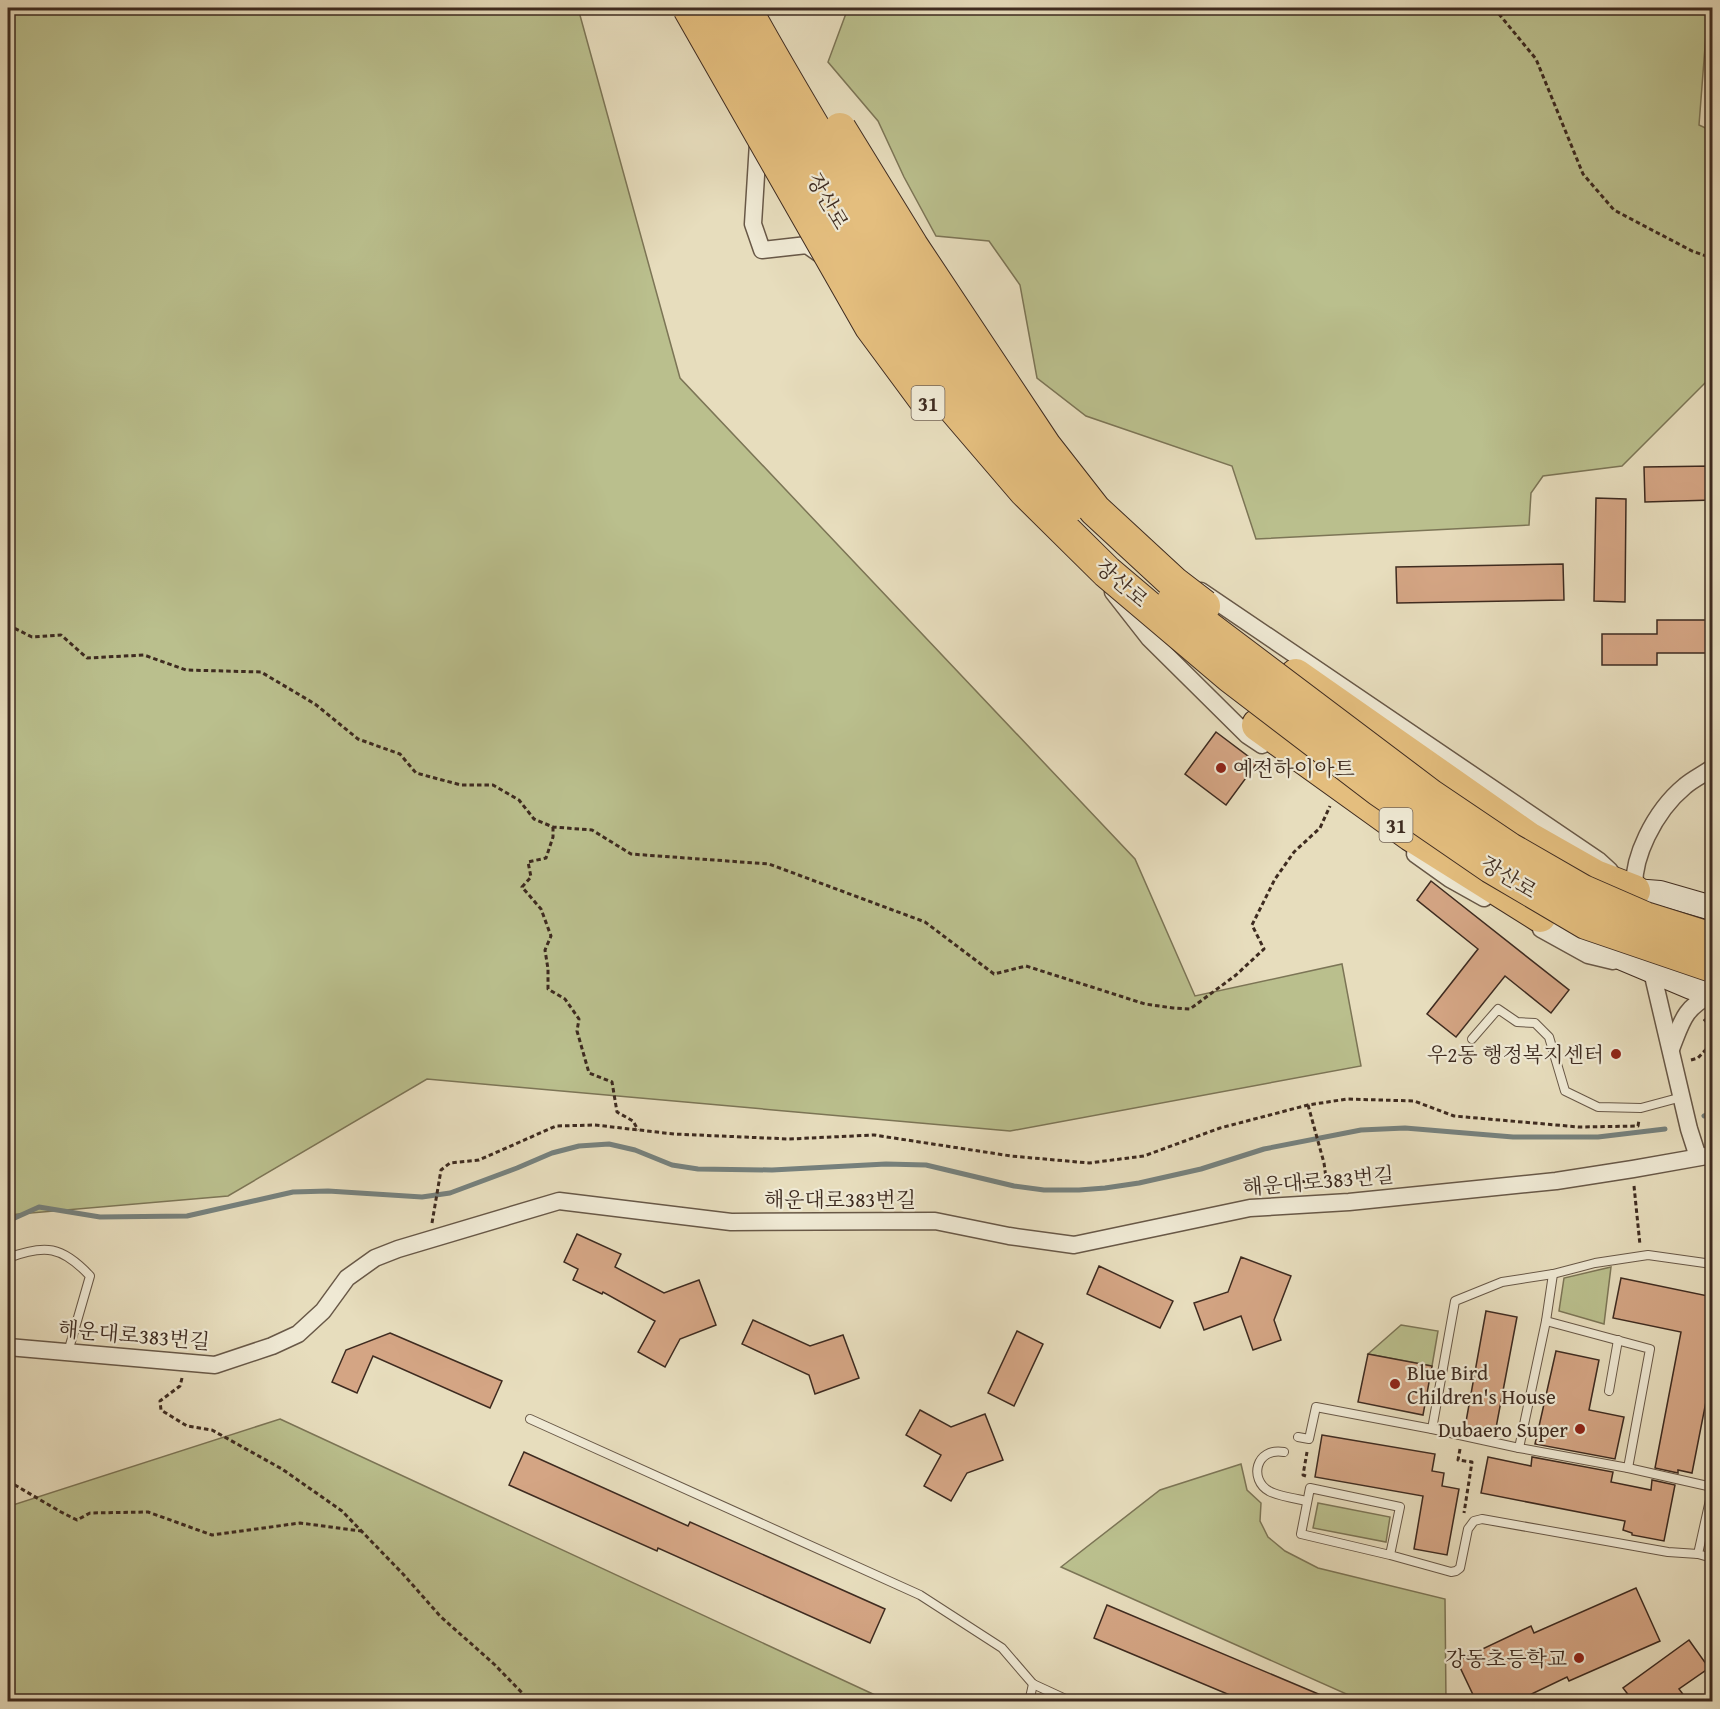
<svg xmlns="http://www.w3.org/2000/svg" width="1720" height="1709" font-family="'Gentium Book Plus','Noto Serif KR',serif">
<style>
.green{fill:#babf8d;stroke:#7c7556;stroke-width:1.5}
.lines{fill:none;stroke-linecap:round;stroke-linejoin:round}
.stream{stroke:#76817d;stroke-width:5}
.building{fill:#d4a584;stroke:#3e2b20;stroke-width:1.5}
.lane-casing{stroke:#685847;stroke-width:10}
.street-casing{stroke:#685847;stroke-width:19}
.secondary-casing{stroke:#3e2b20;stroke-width:26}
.highway-casing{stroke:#3e2b20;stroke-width:34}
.path{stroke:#3e2b20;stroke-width:3;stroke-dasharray:4.5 3;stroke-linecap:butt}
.lane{stroke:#efe9d4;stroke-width:8}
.street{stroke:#efe9d4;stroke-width:16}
.secondary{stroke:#efe9d4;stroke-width:24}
.highway{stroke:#e4be7e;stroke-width:32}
.highway-bridge-casing{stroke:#3e2b20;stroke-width:34;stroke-linecap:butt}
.highway-bridge{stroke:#e4be7e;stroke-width:32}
.poi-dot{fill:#8f2418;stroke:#efe9d4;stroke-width:2}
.labels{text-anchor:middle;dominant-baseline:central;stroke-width:4.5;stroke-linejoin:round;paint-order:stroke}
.shield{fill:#efe9d4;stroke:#736456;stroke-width:1.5}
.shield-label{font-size:20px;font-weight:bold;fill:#3e2b20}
.street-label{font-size:21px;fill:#3e2b20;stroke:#efe9d4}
.poi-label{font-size:21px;fill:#3e2b20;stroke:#efe9d4;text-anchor:end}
</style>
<rect width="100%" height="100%" fill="#e7ddbd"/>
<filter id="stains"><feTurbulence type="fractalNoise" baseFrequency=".00333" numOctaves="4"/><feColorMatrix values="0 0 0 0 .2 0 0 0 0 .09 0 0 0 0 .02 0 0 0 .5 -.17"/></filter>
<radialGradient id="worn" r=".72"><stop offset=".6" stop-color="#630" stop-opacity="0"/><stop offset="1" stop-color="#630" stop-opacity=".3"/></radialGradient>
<g class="green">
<polygon points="8,8 578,8 680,378 1135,859 1195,996 1342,964 1361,1066 1010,1131 427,1079 228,1196 8,1215"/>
<polygon points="848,8 1708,8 1699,125 1712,131 1712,376 1622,466 1543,476 1531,493 1529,525 1256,539 1232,466 1086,416 1037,378 1020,285 989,241 936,236 904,177 878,121 828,62"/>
<polygon points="1611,1267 1604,1324 1559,1311 1564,1278"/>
<polygon points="1401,1325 1438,1331 1432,1366 1368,1354"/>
<polygon points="280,1419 888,1701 8,1701 8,1505 10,1506"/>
<polygon points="1241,1464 1247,1490 1261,1503 1260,1521 1268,1537 1285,1551 1318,1568 1445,1599 1446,1701 1362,1701 1061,1567 1160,1490"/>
<polygon points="1318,1503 1390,1517 1386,1542 1313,1528"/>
</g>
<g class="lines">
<g class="stream">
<polyline points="1704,1116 1712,1112"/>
<polyline points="8,1221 39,1207 100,1217 187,1216 293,1192 328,1191 422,1197 450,1193 517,1168 552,1153 579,1146 609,1144 635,1150 672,1165 698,1169 772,1170 886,1164 926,1165 1014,1186 1044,1190 1079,1190 1105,1188 1139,1183 1201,1169 1264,1149 1361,1130 1405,1128 1513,1137 1598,1137 1665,1129"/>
</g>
</g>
<g class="building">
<polygon points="1713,466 1713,500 1645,502 1644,467"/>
<polygon points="1596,498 1626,499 1625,602 1594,601"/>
<polygon points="1563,564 1564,600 1397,603 1396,567"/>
<polygon points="1657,620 1713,620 1713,653 1657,653 1657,665 1602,665 1602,634 1657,634"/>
<polygon points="1216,732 1257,763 1226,805 1185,774"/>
<polygon points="1431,881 1569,990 1551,1013 1505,976 1456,1037 1427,1014 1478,949 1417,900"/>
<polygon points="577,1234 621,1254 615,1267 664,1293 699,1280 716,1325 680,1339 665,1367 638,1352 655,1321 603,1292 602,1294 573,1280 578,1269 564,1262"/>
<polygon points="1241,1257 1291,1276 1274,1320 1281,1340 1253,1350 1241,1316 1204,1330 1194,1303 1228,1292"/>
<polygon points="1099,1266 1173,1301 1160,1328 1087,1294"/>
<polygon points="1621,1278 1713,1297 1713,1366 1692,1473 1678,1470 1678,1473 1655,1468 1681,1332 1613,1318"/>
<polygon points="1486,1311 1517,1317 1495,1433 1465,1427"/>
<polygon points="753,1320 810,1346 843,1335 859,1378 815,1394 809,1375 742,1344"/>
<polygon points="1017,1331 1043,1344 1014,1406 988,1393"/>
<polygon points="390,1333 502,1381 490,1408 373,1356 357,1393 332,1382 346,1350"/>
<polygon points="1556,1351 1599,1360 1589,1410 1624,1417 1615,1459 1535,1444"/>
<polygon points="1368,1354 1432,1366 1423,1415 1358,1402"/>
<polygon points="920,1410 951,1427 985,1414 1003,1460 967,1473 951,1501 924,1486 941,1455 906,1435"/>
<polygon points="1322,1435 1435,1454 1432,1471 1444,1473 1442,1486 1459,1489 1447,1555 1414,1549 1423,1496 1315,1477"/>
<polygon points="524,1452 688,1526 690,1522 885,1609 870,1643 658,1548 657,1551 509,1485"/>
<polygon points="1488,1457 1531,1466 1532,1457 1613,1472 1611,1482 1651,1490 1652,1480 1675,1485 1664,1541 1632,1535 1632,1533 1623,1530 1625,1521 1481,1493"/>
<polygon points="1636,1588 1660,1641 1569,1681 1567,1677 1517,1701 1476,1701 1457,1661 1531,1626 1534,1633"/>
<polygon points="1107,1605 1335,1701 1244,1701 1094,1638"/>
<polygon points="1689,1640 1709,1668 1679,1689 1688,1701 1633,1701 1623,1688"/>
</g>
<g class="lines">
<g class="lane-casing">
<g id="lane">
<polyline points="1472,1039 1498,1009 1517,1022 1535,1023 1549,1037 1565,1091 1598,1107 1641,1108 1682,1097"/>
<path d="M8 1258C45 1244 62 1246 90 1276L68 1352"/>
<polyline points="1609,1391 1618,1340"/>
<polyline points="530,1419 920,1595 1002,1648 1033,1684 1072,1702"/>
<polyline points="1432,1429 1519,1448 1628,1468 1650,1349 1546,1321"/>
<polyline points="1298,1437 1309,1439 1316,1407 1432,1429 1455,1301 1502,1282 1553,1274 1595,1263 1648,1255 1712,1264"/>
<polyline points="1519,1448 1546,1321 1553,1274"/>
<path d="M1284 1452C1255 1447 1249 1480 1269 1491 1277 1496 1298 1499 1307 1501"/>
<polyline points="1628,1468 1712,1487"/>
<polyline points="1712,1491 1698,1554 1712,1558"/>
<polyline points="1390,1555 1301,1534 1310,1488 1400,1507 1390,1555 1451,1572 1456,1571 1460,1568 1468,1529 1474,1521 1482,1519 1668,1552 1698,1554"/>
<polyline points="1029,1702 1033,1684"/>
</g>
</g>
<g class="street-casing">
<g id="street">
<polyline points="757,139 758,143 753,224 762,250 807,245 824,257"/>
<polyline points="1201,591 1598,860 1610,871"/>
<polyline points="1113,592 1149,638 1247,735 1262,745"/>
<polyline points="1415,854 1450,879 1484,898"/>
<path d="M1635 897C1629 859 1656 810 1685 786 1693 779 1704 774 1712 768"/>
<polyline points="1541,929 1588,955 1613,961"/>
<polyline points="1650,963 1689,1129 1698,1157"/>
<path d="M1671 1049C1682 1021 1684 1008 1712 994"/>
<polyline points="8,1347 215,1365 272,1346 298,1334 323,1311 347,1278 375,1258 398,1249 559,1201 731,1222 935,1221 1009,1236 1074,1245 1250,1208 1349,1202 1556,1181 1633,1169 1712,1155"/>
</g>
</g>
<g class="secondary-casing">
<g id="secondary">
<polyline points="1634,891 1660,893 1712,908"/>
<polyline points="1540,916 1615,955 1691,987 1712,990"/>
</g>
</g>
<g class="highway-casing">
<g id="highway">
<polyline points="1296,675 1530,839 1595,876 1634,891"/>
<polyline points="1258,725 1411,835 1540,916"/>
</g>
</g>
<g class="path">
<polyline points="1494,8 1536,59 1583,174 1614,210 1692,251 1712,258"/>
<polyline points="8,625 32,637 61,635 87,658 144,655 186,670 261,672 315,704 358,739 400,754 416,773 461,785 493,785 519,800 534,819 553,827 592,830 631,854 769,864 925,922 994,974 1026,966 1145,1004 1173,1008 1190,1009 1236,975 1264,949 1252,925 1275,879 1294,852 1320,828 1330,806"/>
<polyline points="553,827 553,837 546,858 528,862 531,877 522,887 541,909 551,936 545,950 548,969 548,989 565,999 579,1019 577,1031 589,1073 612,1082 617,1112 633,1121 638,1130"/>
<polyline points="1704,1019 1712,1029"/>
<polyline points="1691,1060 1698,1058 1712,1043"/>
<polyline points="1308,1105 1324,1163 1326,1178 1339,1180 1349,1184"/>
<polyline points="1634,1186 1640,1245"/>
<polyline points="1287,1187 1300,1182 1326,1178"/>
<polyline points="432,1223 441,1170 450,1163 479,1160 556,1126 595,1125 674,1134 789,1139 874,1135 1011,1156 1089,1163 1144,1156 1220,1128 1308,1105 1347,1099 1414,1101 1454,1116 1579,1127 1638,1126 1639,1120"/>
<polyline points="182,1378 180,1386 160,1401 161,1410 187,1426 212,1430 282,1469 342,1511 403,1574 440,1616 495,1665 531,1702"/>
<polyline points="1460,1449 1458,1460 1472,1462 1464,1513"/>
<polyline points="1306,1476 1303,1475 1307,1452"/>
<polyline points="8,1481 61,1512 77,1520 90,1513 148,1512 212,1535 300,1523 361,1531"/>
<polyline points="1712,1585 1712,1587"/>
</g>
<use href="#lane" class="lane"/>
<use href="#street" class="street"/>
<use href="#secondary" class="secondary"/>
<use href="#highway" class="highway"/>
<g class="highway-bridge-casing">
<g id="highway-bridge">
<polyline points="689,8 871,327 925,400"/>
<polyline points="716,8 890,309 953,407 1025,491 1107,572 1231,677 1379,790 1491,867 1586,923 1712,966"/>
<path d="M745 8C785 81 829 152 871 224 931 323 990 422 1070 506"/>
<polyline points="840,129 912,246 1045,446 1095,510 1174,583 1204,606"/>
<polyline points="1173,601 1430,795 1510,849 1583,891 1645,918 1712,939"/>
</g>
</g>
<use href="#highway-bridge" class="highway-bridge"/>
</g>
<g class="poi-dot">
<circle cx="1221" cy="768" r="6"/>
<circle cx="1616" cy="1054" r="6"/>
<circle cx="1395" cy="1384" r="6"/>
<circle cx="1580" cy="1429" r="6"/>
<circle cx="1579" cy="1658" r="6"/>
</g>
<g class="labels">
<g class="shield">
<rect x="911.5" y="386" width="33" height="34" rx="4.5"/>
<rect x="1379.5" y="808" width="33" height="34" rx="4.5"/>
</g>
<g class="shield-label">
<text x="928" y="403">31</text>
<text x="1396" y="825">31</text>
</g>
<g class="street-label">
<text transform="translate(828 201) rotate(60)">장산로</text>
<text transform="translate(1122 583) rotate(41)">장산로</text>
<text transform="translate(1509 877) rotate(31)">장산로</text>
<text transform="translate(1318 1181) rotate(-5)">해운대로383번길</text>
<text x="840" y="1199">해운대로383번길</text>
<text transform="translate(134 1335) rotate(5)">해운대로383번길</text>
</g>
<g class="poi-label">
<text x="1233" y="768" text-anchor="start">예전하이아트</text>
<text x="1604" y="1054">우2동 행정복지센터</text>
<text x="1407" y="1372" text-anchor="start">Blue Bird<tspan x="1407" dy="24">Children's House</tspan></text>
<text x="1568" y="1429">Dubaero Super</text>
<text x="1567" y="1658">강동초등학교</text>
</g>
</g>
<rect width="1720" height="1709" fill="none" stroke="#e7ddbd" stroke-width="30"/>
<rect x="9" y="9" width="1702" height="1691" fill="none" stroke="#3e2b20" stroke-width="3"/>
<rect x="15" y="15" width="1690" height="1679" fill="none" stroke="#3e2b20" stroke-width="1.5"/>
<rect width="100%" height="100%" filter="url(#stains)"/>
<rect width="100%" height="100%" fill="url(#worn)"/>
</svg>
